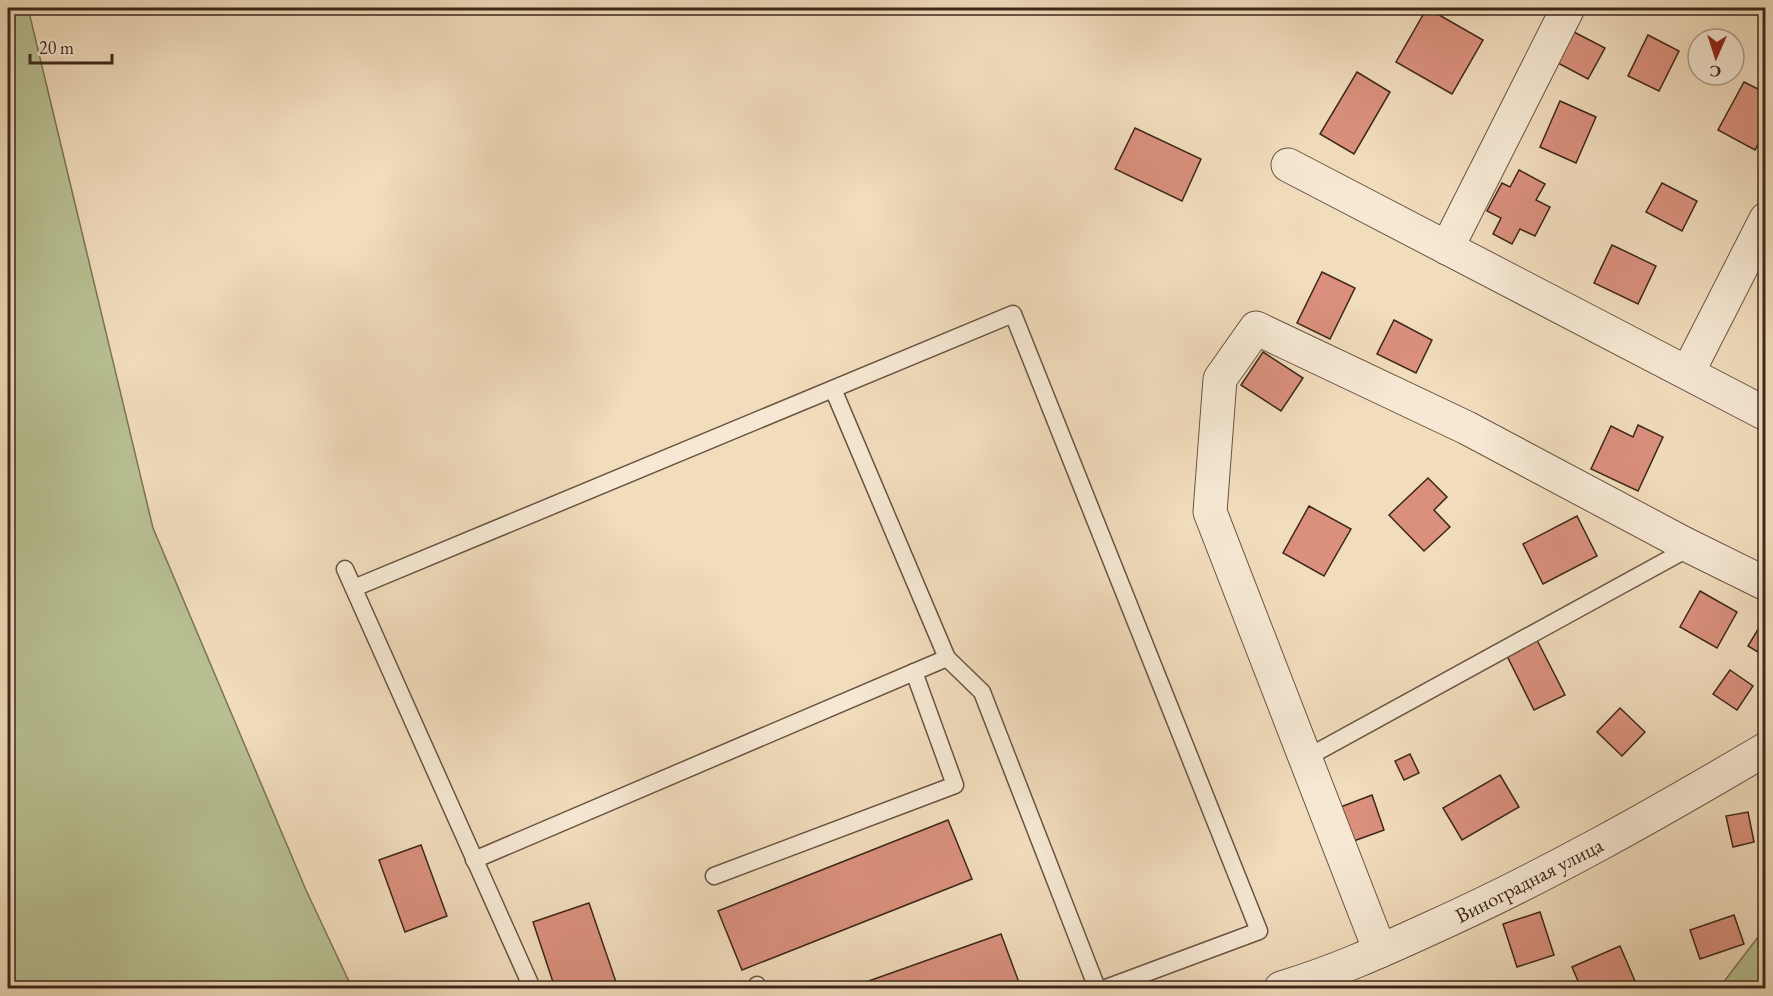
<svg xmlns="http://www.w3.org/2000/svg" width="1773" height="996" font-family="'EB Garamond',serif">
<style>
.green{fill:#b8c092;stroke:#7a7456;stroke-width:1.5}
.building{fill:#da907d;stroke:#3c271a;stroke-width:1.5}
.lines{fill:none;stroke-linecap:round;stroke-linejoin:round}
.lane-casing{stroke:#695442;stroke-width:19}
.street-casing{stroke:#695442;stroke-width:35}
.lane{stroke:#f6e8d3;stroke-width:16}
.street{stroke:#f6e8d3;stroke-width:33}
.labels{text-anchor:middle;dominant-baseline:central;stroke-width:6;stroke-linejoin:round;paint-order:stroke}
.street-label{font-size:21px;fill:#3c271a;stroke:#f6e8d3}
</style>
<rect width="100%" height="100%" fill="#f1dcbc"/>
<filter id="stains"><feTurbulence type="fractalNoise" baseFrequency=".00333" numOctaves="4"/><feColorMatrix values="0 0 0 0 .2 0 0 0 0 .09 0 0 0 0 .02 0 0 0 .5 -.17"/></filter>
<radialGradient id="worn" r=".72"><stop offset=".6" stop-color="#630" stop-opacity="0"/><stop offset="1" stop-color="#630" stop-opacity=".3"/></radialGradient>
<g class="green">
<polygon points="8,8 28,8 153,528 306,890 352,988 8,988"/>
<polygon points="1765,928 1765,988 1719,988"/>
</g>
<g class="building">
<polygon points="1427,8 1483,40 1452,94 1396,62"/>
<polygon points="1572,31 1605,48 1588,79 1556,62"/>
<polygon points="1648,35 1679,51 1659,91 1628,76"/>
<polygon points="1357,72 1390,92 1354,154 1320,134"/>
<polygon points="1744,82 1766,93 1766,131 1755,150 1718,130"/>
<polygon points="1560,101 1596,117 1576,163 1540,147"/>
<polygon points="1135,128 1201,159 1182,201 1115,169"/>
<polygon points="1519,170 1545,184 1536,200 1550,207 1535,236 1520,229 1512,244 1493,234 1501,218 1487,211 1502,183 1510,187"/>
<polygon points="1662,183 1697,201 1682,231 1646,212"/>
<polygon points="1612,245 1656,266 1638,304 1594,283"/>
<polygon points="1322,272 1355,288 1330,339 1297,323"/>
<polygon points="1394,320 1432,340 1416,373 1377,354"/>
<polygon points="1263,352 1303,378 1281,411 1241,385"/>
<polygon points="1638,425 1663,437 1638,491 1591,469 1611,426 1633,437"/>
<polygon points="1428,478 1447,497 1434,510 1450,527 1424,551 1389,515"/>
<polygon points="1309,506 1351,529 1324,576 1283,553"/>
<polygon points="1577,516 1597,556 1543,584 1523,544"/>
<polygon points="1700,591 1737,612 1717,648 1680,627"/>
<polygon points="1766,616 1766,657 1748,646"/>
<polygon points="1537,640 1565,695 1534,710 1507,656"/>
<polygon points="1730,670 1753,686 1737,710 1713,694"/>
<polygon points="1620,708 1645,732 1622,756 1597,732"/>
<polygon points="1410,754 1419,773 1404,780 1395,761"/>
<polygon points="1500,775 1519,807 1462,840 1443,808"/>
<polygon points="1372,795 1384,830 1351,842 1338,808"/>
<polygon points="1748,812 1754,842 1733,847 1726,816"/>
<polygon points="948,820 972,879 742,970 718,911"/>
<polygon points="421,845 447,916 405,932 379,860"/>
<polygon points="589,903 618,988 555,988 533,922"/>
<polygon points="1540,912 1554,955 1517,967 1503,924"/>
<polygon points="1734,915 1744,944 1700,959 1690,930"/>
<polygon points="1001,934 1021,988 849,988"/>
<polygon points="1620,946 1635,981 1617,988 1581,988 1572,967"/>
</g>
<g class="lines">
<g class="lane-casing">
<g id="lane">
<polyline points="833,389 947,658 982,692 1097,988"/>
<polyline points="345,569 532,988"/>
<polyline points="354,588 1013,314 1259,931 1106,988"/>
<polyline points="1306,758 1691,547"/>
<polyline points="474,860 947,658"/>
<polyline points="714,876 955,785 914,672"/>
<polyline points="757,985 758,988"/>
</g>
</g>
<g class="street-casing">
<g id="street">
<polyline points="1288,165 1766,414"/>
<polyline points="1447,248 1568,8"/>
<polyline points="1688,372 1766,219"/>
<polyline points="1380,951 1210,512 1220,379 1256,328 1467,428 1683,543 1766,584"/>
<path d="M1281 988C1332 973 1381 951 1429 929 1545 877 1656 814 1766 749"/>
</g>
</g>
<use href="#lane" class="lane"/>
<use href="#street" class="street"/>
</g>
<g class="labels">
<g class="street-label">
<text transform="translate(1529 880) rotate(-27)">Виноградная улица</text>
</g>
</g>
<rect width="1773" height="996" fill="none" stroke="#f1dcbc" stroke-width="30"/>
<rect x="9" y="9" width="1755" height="978" fill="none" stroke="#3c271a" stroke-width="3"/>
<rect x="15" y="15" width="1743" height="966" fill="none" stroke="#3c271a" stroke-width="1.5"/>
<g transform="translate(1716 57) rotate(183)"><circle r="28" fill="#f6e8d3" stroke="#ac9b89" stroke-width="1.5"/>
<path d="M0-4.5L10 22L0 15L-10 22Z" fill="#8f2418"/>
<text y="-9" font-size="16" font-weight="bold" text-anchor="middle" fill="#3c271a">С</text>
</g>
<path d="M30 54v9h82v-9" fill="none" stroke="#3c271a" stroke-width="3"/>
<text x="39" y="54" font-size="18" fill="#3c271a" stroke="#f6e8d3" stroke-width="4.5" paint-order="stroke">20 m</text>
<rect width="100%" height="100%" filter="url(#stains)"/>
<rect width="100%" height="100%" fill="url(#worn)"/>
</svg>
